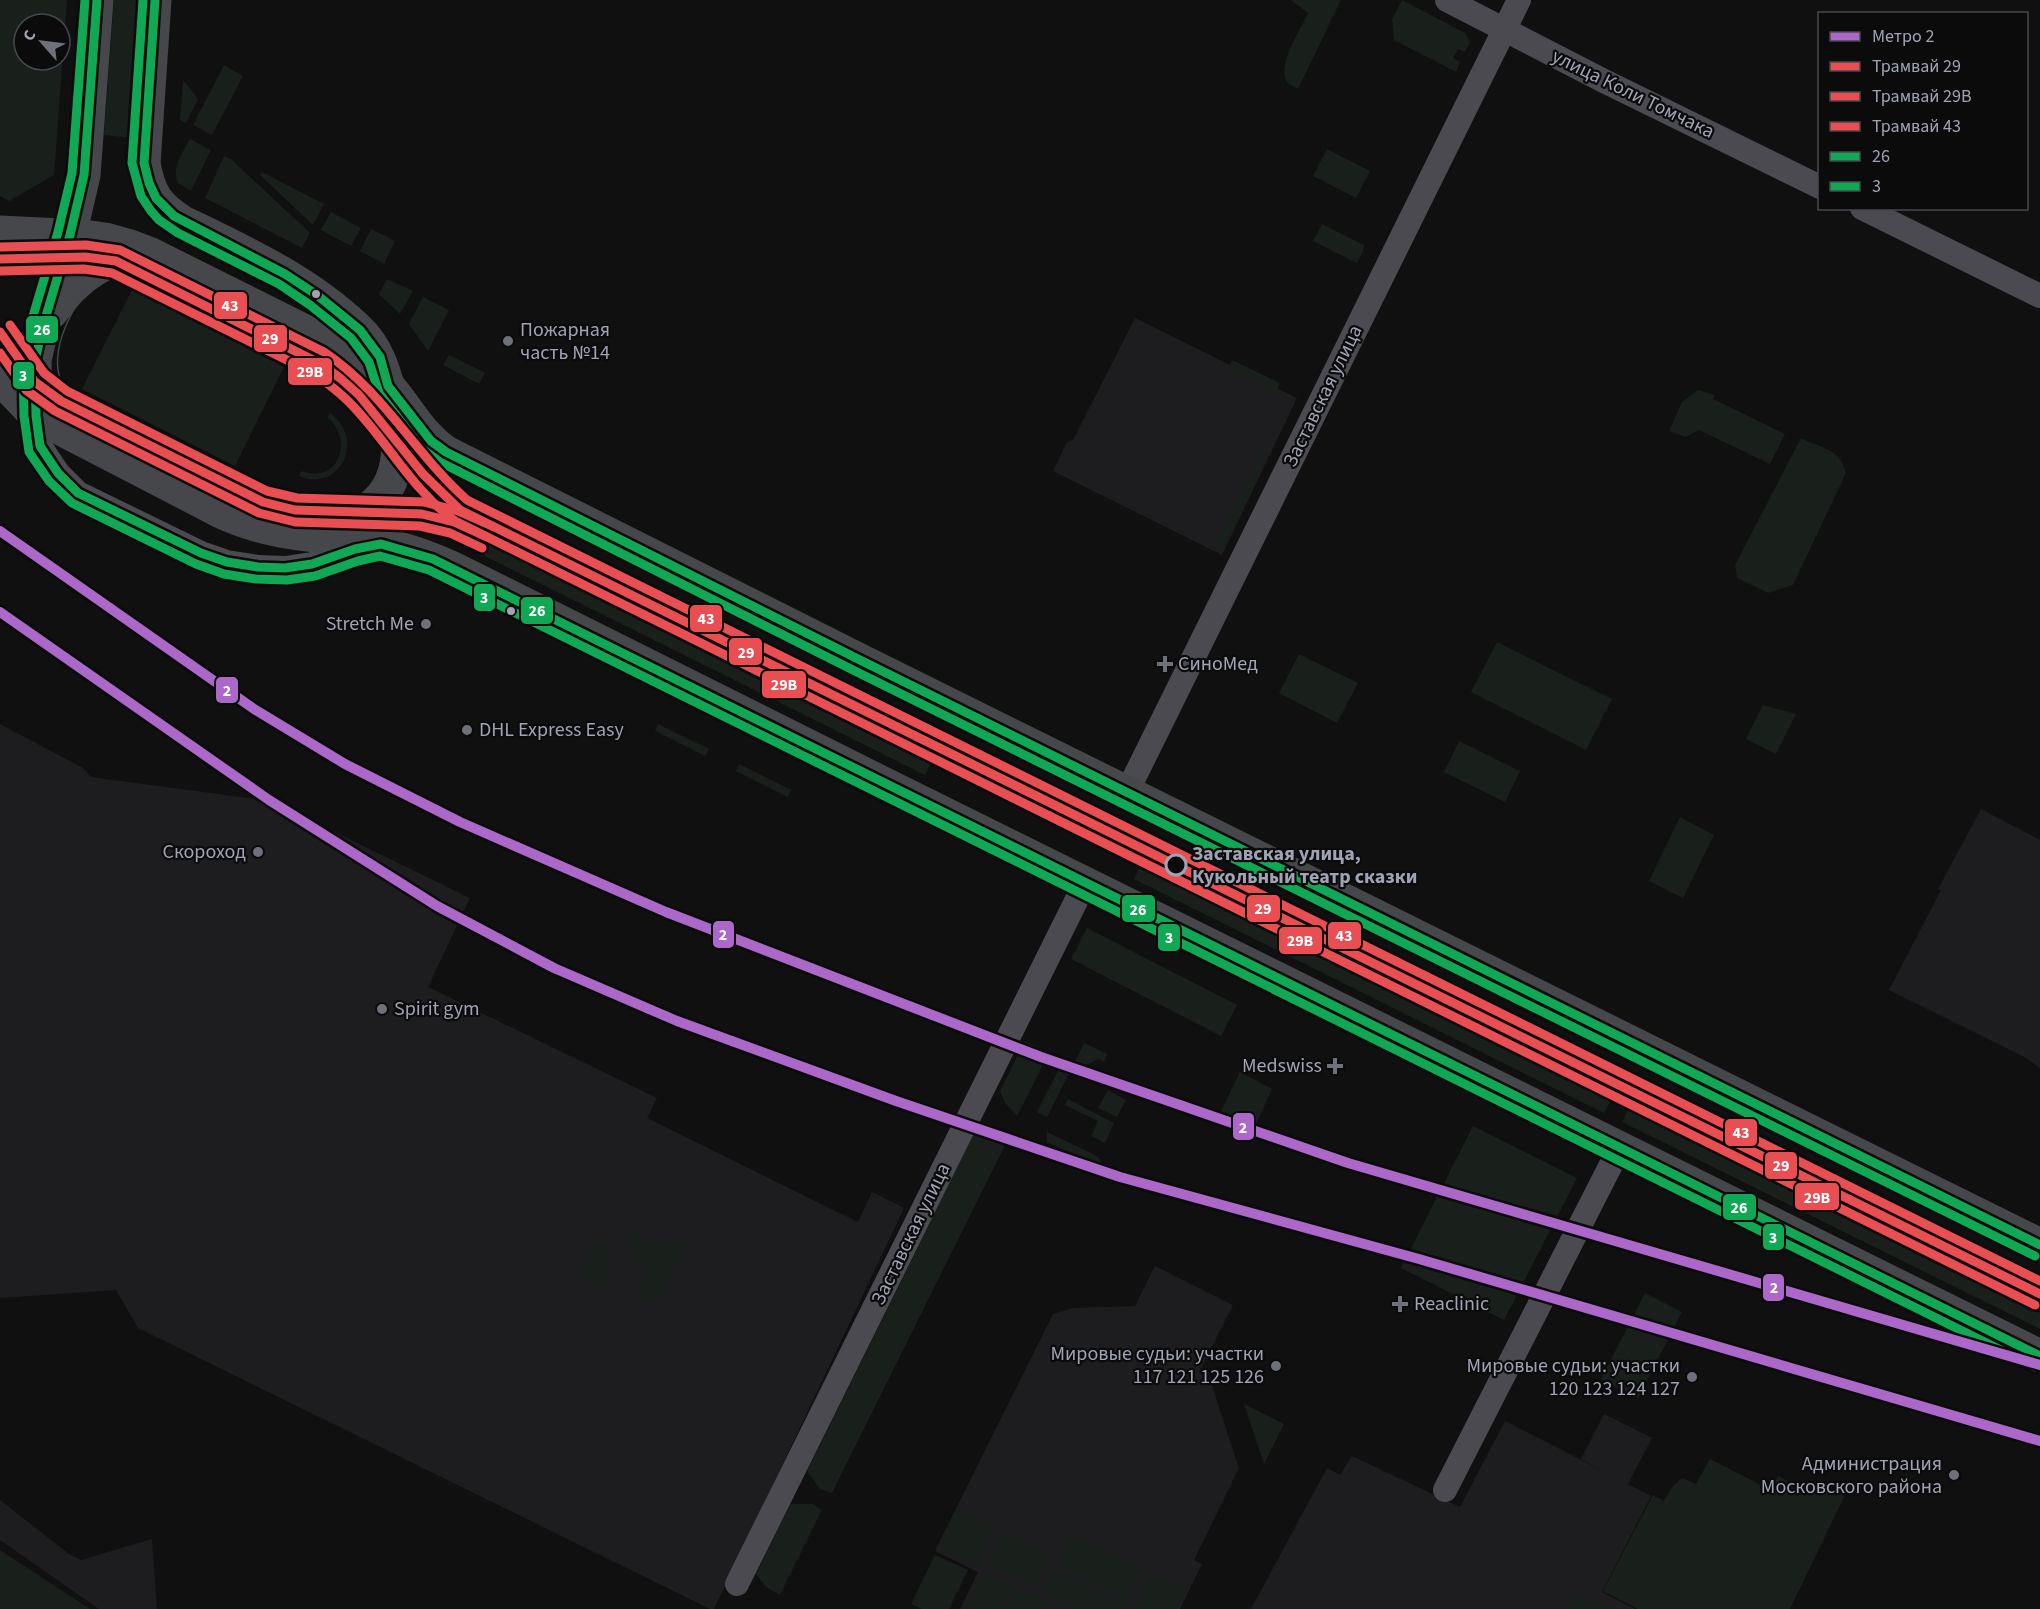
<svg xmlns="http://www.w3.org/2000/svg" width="2040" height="1609" font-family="'Source Sans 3',sans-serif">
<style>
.built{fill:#1d1d1f}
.green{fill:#191f1a;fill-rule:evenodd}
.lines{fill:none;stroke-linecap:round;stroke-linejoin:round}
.minor{stroke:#4a4a50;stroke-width:24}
.primary{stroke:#46474b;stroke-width:33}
.tram{stroke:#444649;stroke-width:1.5}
.bus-1-casing{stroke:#0b0b0c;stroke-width:14}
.bus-2-casing{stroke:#0b0b0c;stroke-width:14}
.bus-1{stroke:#10a855;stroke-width:9}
.bus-2{stroke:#10a855;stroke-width:9}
.tram-1-casing{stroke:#0b0b0c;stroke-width:14}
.tram-2-casing{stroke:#0b0b0c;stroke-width:14}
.tram-3-casing{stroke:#0b0b0c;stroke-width:14}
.tram-1{stroke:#e94f52;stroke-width:9}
.tram-2{stroke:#e94f52;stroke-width:9}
.tram-3{stroke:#e94f52;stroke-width:9}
.metro-1-casing{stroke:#0b0b0c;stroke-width:15}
.metro-1{stroke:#ac68c9;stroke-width:10}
.bus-dot{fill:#a0a3b3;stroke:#0b0b0c;stroke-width:2}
.poi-dot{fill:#6e707a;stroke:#0b0b0c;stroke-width:2}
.stop-dot{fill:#0b0b0c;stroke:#a0a3b3;stroke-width:3}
.labels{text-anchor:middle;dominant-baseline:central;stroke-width:4.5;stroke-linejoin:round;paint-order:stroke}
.street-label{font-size:20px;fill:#a0a3b3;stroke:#0b0b0c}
.poi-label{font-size:20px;fill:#a0a3b3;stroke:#0b0b0c;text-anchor:end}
.stop-label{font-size:20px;font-weight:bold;fill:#a0a3b3;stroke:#0b0b0c;text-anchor:start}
.line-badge{stroke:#0b0b0c;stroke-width:2}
.badge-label{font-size:16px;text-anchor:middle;font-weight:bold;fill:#fff}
</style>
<rect width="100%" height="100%" fill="#101010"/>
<g class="built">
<polygon points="1135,318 1297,398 1222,555 1053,471 1067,442 1073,440"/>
<polygon points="0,724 83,768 91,777 271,801 470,898 428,987 657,1098 647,1118 858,1222 872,1192 904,1208 714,1609 710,1609 138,1328 116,1290 0,1298"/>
<polygon points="1981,809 2040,840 2040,1068 2026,1058 1889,990 1941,890 1938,889"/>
<polygon points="1155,1266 1233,1305 1199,1372 1209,1377 1239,1468 1194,1560 1202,1564 1180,1609 960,1609 978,1572 935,1551 1053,1314 1073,1308 1135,1306"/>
<polygon points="1604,1414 1652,1438 1628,1484 1651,1496 1602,1592 1635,1609 1251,1609 1327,1468 1340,1475 1352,1456 1460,1507 1505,1421 1607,1473 1581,1459"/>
<polygon points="0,1500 69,1554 81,1560 152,1539 157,1609 99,1609 0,1540"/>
</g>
<g class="green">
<path d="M0 0H67L54 175 9 201 0 196ZM24 24H60V60H24Z"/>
<polygon points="114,0 144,0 133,138 104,135"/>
<path d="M1291 0H1341L1298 89C1293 86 1289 85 1286 80 1278 63 1301 29 1308 13Z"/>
<polygon points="1402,0 1465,33 1470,42 1465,52 1458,49 1453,58 1460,62 1456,72 1394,40 1392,19"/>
<polygon points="224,65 243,76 212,135 193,125"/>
<polygon points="183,80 198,99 186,123 180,120"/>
<path d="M190 139 211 150 191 191 178 183C171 168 183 152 190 139Z"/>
<polygon points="1327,149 1370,171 1356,198 1313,176"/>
<polygon points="224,156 231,159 310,233 302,248 205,198"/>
<polygon points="262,172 324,204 313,225 260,175"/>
<polygon points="331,212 361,228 351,246 321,230"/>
<polygon points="1322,224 1364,245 1363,251 1357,263 1313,241"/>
<polygon points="371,229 395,241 384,264 360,251"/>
<polygon points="387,279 413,291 400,314 379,294"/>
<polygon points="132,290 284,367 235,466 82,389"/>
<polygon points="423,297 449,310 428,351 409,324"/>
<polygon points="449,355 485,373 479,384 443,365"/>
<polygon points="1232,360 1280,383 1276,391 1228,368"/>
<polygon points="1698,390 1715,395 1713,399 1785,434 1770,464 1699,430 1686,437 1669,431 1682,402"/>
<path d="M330 413C367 441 339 493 299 476L302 471C338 485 355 440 327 417Z"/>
<path d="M1801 438C1821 448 1841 449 1846 473L1793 585 1768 593 1737 578 1735 565Z"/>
<polygon points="1263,452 1266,462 1222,552 1219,550 1217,542"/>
<polygon points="496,508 1074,795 1072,799 1076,801 1071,809 490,520"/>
<polygon points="481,539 931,762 925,775 475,551"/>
<polygon points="1497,642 1612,699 1586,750 1471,692"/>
<polygon points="1299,654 1358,683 1337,723 1279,693"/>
<polygon points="1763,705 1796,714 1776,754 1746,739"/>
<polygon points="658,724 709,749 705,756 655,731"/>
<polygon points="1459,741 1520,771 1505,802 1444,772"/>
<polygon points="739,764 791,790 788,797 736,771"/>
<polygon points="1680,817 1714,835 1683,898 1649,881"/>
<polygon points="1140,866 1611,1100 1604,1113 1134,879"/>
<polygon points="1240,875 1246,880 1627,1069 1621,1081 1233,889"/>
<polygon points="1087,928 1237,1005 1221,1036 1071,959"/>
<polygon points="1025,1041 1049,1053 1017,1116 1005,1103 1000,1091"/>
<polygon points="1084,1043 1107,1054 1104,1062 1099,1059 1078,1069 1073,1066"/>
<polygon points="1061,1069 1069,1073 1047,1117 1037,1112 1058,1071"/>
<polygon points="1240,1072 1272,1089 1251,1135 1217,1119"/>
<polygon points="1644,1078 2040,1274 2040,1289 1638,1090"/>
<polygon points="1108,1090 1126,1100 1117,1117 1098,1108"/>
<polygon points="1068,1099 1114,1123 1105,1143 1091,1136 1098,1121 1065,1105"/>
<polygon points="1628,1109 2040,1313 2040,1329 1622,1122"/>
<polygon points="1473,1126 1577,1178 1504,1320 1401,1268"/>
<polygon points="992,1129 1000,1131 1008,1139 832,1493 820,1489 807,1471 975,1132"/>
<polygon points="1047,1132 1097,1156 1100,1160 1101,1168 1047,1142"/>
<polygon points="629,1230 660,1247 676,1239 688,1245 656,1304 636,1293 653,1261 637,1269"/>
<polygon points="598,1238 603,1240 612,1292 580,1275"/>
<polygon points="1645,1293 1682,1312 1638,1398 1601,1379"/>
<polygon points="1244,1404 1284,1424 1264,1464"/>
<polygon points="1710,1459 1771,1490 1778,1476 1812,1493 1818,1482 1845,1495 1790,1609 1638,1609 1603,1591 1653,1495 1664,1501 1673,1486 1682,1478 1696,1484"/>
<polygon points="790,1504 813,1504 822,1510 780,1595 766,1587 756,1574"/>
<polygon points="957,1510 995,1528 977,1566 939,1548"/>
<polygon points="1004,1533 1051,1556 1035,1587 989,1564"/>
<polygon points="1072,1534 1105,1550 1089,1583 1057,1567"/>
<polygon points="0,1550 90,1609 0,1609"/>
<polygon points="1107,1551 1142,1568 1126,1601 1091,1584"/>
<polygon points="935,1555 968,1570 949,1609 922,1609 911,1604"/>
<polygon points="1052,1570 1127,1607 1126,1609 1075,1609 1041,1592"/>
<polygon points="986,1573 1015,1588 1003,1609 967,1609"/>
<polygon points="1152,1573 1186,1590 1176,1609 1141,1609 1135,1606"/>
<polygon points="1018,1589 1047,1603 1044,1609 1007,1609"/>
<polygon points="1577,1593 1608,1609 1569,1609"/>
</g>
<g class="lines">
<g class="minor">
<polyline points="1447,0 1604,81 1820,187"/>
<polyline points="1862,208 2040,296"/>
<polyline points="36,416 40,446 58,473 78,493 201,553 227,562 258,567 285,568 312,564 368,547"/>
<polyline points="1127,792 1519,0"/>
<polyline points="1445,1490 1619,1149"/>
<polyline points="737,1584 1085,883"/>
</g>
<g class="primary">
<path d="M155 0 144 163C149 193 157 206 183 222 245 252 308 281 358 329 377 347 384 369 390 393 410 466 395 505 325 537"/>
<path d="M0 232 83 236 105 239 130 246 151 254 333 345C352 358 375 371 390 388 410 411 420 434 446 452L860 660 2040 1245"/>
<path d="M52 312C73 281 111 248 151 260"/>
<path d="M0 374 12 391 36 416 221 512C274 537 322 535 379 544 405 548 429 557 453 568L885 784 2040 1356"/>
<polyline points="36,416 35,360 43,326 70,235 84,175 97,0"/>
</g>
<g class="tram">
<path d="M91 416C78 406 67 398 61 382 54 363 58 345 65 328 82 284 115 265 160 283"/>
<path d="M323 511C379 497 394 463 372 411"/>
</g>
<g class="bus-1-casing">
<g id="bus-1">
<polyline points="97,0 84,175 70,235 43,326 35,360 36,416 40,446 58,473 78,493 201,553 227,562 258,567 285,568 312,564 355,549 381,544 433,559 2040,1356"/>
<polyline points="155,0 144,163 149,183 156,198 174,216 285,274 317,295 360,330 380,357 388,386 431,441 446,452 860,660 2040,1245"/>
</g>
</g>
<g class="bus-2-casing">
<g id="bus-2">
<polyline points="85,0 72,173 58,232 31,323 23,358 24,416 29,452 49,481 72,503 196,564 224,574 256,579 287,580 315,576 358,561 380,556 429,570 2035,1367"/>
<polyline points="143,0 132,163 141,196 151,211 159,220 178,233 279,284 310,305 351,338 369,362 379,393 422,449 440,462 855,671 2035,1256"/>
</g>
</g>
<use href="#bus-1" class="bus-1"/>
<use href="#bus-2" class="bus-2"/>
<g class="tram-1-casing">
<g id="tram-1">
<polyline points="0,259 85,257 116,261 319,363 340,378 359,395 423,474 460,510 2040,1294"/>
<polyline points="0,332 35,382 61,401 263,502 295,510 422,514 454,522 487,537"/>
</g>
</g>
<g class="tram-2-casing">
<g id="tram-2">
<path d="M0 271 84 269 112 273 313 373C326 382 338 391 349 402 387 440 411 489 455 521L2035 1305"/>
<polyline points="0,353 26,390 55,411 259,513 295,522 420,526 450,533 482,548"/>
</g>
</g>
<g class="tram-3-casing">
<g id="tram-3">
<path d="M0 247 86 245 120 250 324 352C383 391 415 454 467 500L2040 1281"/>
<polyline points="10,325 44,373 67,391 267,491 297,498 424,502 458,511 492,526"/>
</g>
</g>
<use href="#tram-1" class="tram-1"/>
<use href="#tram-2" class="tram-2"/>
<use href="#tram-3" class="tram-3"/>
<g class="metro-1-casing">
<g id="metro-1">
<polyline points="0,531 254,709 345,764 460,822 666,912 1041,1057 1348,1163 2040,1365"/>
<polyline points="0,612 269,800 437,906 554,968 677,1021 896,1101 1120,1177 1419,1259 2040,1441"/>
</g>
</g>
<use href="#metro-1" class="metro-1"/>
</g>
<g class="bus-dot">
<circle cx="316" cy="294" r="5"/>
<circle cx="511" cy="611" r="5"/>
</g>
<g class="poi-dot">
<circle cx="508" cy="341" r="6"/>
<circle cx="426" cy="624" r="6"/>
<path d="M1162 655h6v6h6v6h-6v6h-6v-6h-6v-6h6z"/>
<circle cx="467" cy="730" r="6"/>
<circle cx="258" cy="852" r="6"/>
<circle cx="382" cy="1009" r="6"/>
<path d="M1332 1057h6v6h6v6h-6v6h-6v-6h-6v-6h6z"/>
<path d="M1397 1295h6v6h6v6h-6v6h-6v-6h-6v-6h6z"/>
<circle cx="1276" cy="1366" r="6"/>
<circle cx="1692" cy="1377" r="6"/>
<circle cx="1954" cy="1475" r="6"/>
</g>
<circle class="stop-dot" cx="1176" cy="865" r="10"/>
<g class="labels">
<g class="street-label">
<text transform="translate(1633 94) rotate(26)">улица Коли Томчака</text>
<text transform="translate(1323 396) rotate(-64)">Заставская улица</text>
<text transform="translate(911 1234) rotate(-64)">Заставская улица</text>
</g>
<g class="poi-label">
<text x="520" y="330" text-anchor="start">Пожарная<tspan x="520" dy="23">часть №14</tspan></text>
<text x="414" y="624">Stretch Me</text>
<text x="1178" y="664" text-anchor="start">СиноМед</text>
<text x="479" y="730" text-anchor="start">DHL Express Easy</text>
<text x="246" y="852">Скороход</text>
<text x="394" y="1009" text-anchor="start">Spirit gym</text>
<text x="1322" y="1066">Medswiss</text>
<text x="1414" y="1304" text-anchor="start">Reaclinic</text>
<text x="1264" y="1354">Мировые судьи: участки<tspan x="1264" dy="23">117 121 125 126</tspan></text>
<text x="1680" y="1366">Мировые судьи: участки<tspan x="1680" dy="23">120 123 124 127</tspan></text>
<text x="1942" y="1464">Администрация<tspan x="1942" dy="23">Московского района</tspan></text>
</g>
<g class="stop-label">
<text x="1192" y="854">Заставская улица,<tspan x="1192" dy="23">Кукольный театр сказки</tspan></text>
</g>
</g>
<g class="line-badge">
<rect x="213" y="291" width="35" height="29" rx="6" fill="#e94f52"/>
<rect x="25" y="315" width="34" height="29" rx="6" fill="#10a855"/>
<rect x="253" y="324" width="35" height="29" rx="6" fill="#e94f52"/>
<rect x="287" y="357" width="46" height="29" rx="6" fill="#e94f52"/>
<rect x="12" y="361" width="23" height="29" rx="6" fill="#10a855"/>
<rect x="473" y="583" width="23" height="29" rx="6" fill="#10a855"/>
<rect x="520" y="596" width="34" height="29" rx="6" fill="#10a855"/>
<rect x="689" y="604" width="34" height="29" rx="6" fill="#e94f52"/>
<rect x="728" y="637" width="35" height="29" rx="6" fill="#e94f52"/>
<rect x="761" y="670" width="46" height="29" rx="6" fill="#e94f52"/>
<rect x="215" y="676" width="24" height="28" rx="6" fill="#ac68c9"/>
<rect x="1246" y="894" width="35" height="29" rx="6" fill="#e94f52"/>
<rect x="1121" y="894" width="35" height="29" rx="6" fill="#10a855"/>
<rect x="712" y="920" width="23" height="29" rx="6" fill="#ac68c9"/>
<rect x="1327" y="921" width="35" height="29" rx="6" fill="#e94f52"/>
<rect x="1157" y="923" width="24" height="29" rx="6" fill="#10a855"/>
<rect x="1278" y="926" width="45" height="29" rx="6" fill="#e94f52"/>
<rect x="1232" y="1112" width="23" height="29" rx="6" fill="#ac68c9"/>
<rect x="1724" y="1118" width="34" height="29" rx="6" fill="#e94f52"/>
<rect x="1764" y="1151" width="34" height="29" rx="6" fill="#e94f52"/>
<rect x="1794" y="1182" width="46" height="29" rx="6" fill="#e94f52"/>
<rect x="1722" y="1193" width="35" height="28" rx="6" fill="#10a855"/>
<rect x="1762" y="1223" width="23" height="28" rx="6" fill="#10a855"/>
<rect x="1762" y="1273" width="23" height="29" rx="6" fill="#ac68c9"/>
</g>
<g class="badge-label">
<text x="230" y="311">43</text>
<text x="42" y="335">26</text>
<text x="270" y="344">29</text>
<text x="310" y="377">29В</text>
<text x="23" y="381">3</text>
<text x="484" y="603">3</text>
<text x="537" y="616">26</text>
<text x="706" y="624">43</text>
<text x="746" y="658">29</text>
<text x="784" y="690">29В</text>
<text x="227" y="696">2</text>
<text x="1263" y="914">29</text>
<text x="1138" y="915">26</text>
<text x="723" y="940">2</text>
<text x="1344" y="941">43</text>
<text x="1169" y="943">3</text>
<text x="1300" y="946">29В</text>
<text x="1243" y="1133">2</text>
<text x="1741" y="1138">43</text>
<text x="1781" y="1171">29</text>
<text x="1817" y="1203">29В</text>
<text x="1739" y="1213">26</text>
<text x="1773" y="1243">3</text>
<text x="1774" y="1293">2</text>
</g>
<rect x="1818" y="12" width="210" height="198" fill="#0b0b0c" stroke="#47484f" stroke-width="1.5"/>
<rect x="1830" y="32" width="30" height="9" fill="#ac68c9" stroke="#47484f" stroke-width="1.5"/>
<text x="1872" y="42" font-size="18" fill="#a0a3b3">Метро 2</text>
<rect x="1830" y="62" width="30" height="9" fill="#e94f52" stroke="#47484f" stroke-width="1.5"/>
<text x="1872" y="72" font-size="18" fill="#a0a3b3">Трамвай 29</text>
<rect x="1830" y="92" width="30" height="9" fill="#e94f52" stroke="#47484f" stroke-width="1.5"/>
<text x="1872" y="102" font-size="18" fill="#a0a3b3">Трамвай 29В</text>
<rect x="1830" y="122" width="30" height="9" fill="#e94f52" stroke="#47484f" stroke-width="1.5"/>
<text x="1872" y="132" font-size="18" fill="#a0a3b3">Трамвай 43</text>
<rect x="1830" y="152" width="30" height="9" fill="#10a855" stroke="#47484f" stroke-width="1.5"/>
<text x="1872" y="162" font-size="18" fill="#a0a3b3">26</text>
<rect x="1830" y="182" width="30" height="9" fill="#10a855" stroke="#47484f" stroke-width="1.5"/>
<text x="1872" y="192" font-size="18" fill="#a0a3b3">3</text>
<g transform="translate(42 42) rotate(298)"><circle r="28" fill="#0b0b0c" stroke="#47484f" stroke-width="1.5"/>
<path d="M0-4.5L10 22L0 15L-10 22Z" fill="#6e707a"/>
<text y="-9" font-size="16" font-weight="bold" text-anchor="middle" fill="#a0a3b3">С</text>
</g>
</svg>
